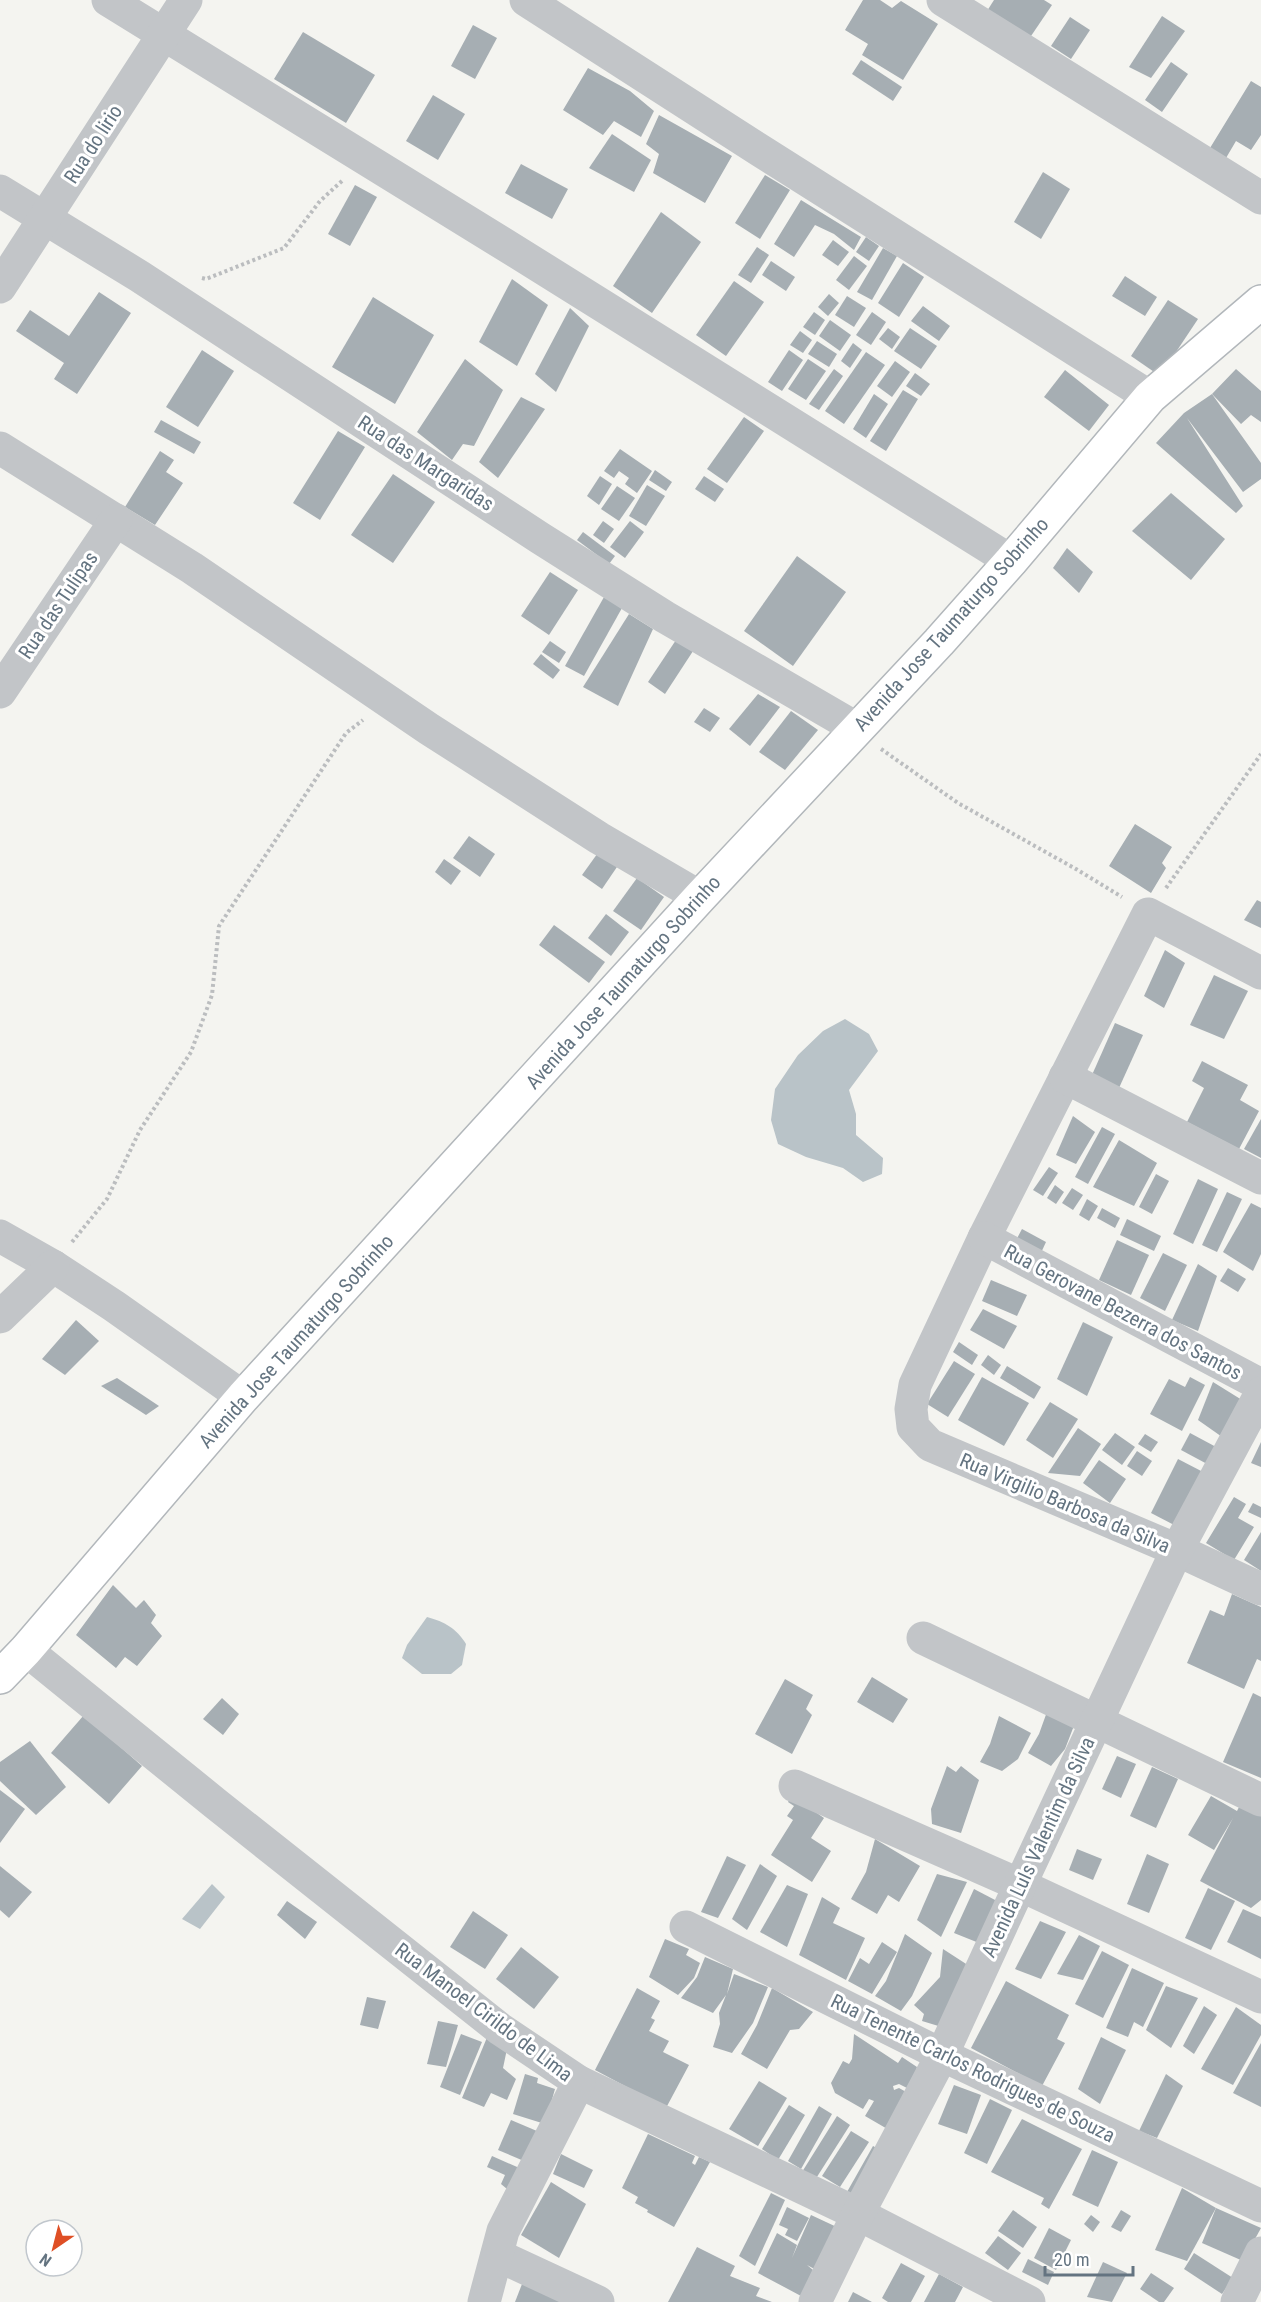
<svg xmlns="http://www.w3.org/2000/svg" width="1261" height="2302" font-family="'Roboto Condensed',sans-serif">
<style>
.water{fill:#b9c3c8}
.building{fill:#a6aeb3}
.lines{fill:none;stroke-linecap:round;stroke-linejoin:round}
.secondary-casing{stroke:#b2b7bb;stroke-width:36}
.path{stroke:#bbbdbf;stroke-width:4;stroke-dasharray:3 3;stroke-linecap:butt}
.street{stroke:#c2c5c8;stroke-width:33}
.secondary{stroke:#fff;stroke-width:33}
.labels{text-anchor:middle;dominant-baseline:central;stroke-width:6;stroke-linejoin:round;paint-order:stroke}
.street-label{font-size:20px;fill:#647481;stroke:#fff}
</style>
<rect width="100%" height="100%" fill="#f4f4f0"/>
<g class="water">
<polygon points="845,1019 869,1034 878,1051 849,1090 856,1114 856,1135 883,1158 882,1174 863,1182 843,1168 806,1157 778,1144 771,1120 775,1089 798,1055 823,1031"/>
<path d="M427 1617C445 1622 456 1628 466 1644L462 1665 451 1674H422L402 1658 407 1645Z"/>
<polygon points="212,1884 225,1897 200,1929 182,1919"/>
</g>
<g class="building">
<polygon points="863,0 880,0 892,8 901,1 938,24 903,80 862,55 868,44 845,30"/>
<polygon points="994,0 1044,0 1052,5 1029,39 987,11"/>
<polygon points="1162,16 1185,31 1151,78 1129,67"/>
<polygon points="1070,17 1090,30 1071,59 1051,46"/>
<polygon points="473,25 497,38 475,79 451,66"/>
<polygon points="303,32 375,75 346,123 274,79"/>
<polygon points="861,60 902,87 893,101 852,74"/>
<polygon points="1171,62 1188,74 1162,112 1145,100"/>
<polygon points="588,68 630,91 654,111 641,137 614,121 603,135 563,110"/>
<polygon points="1251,81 1261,87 1261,135 1251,150 1236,141 1226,158 1210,148"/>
<polygon points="433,95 465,114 438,160 406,141"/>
<polygon points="659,115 732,156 705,203 653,173 659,154 646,144"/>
<polygon points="612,134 651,160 634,192 589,168"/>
<polygon points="521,164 568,189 552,219 505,193"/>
<polygon points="1043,172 1070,189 1041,239 1014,222"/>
<polygon points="765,175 790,190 760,239 735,223"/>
<polygon points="355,185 377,197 350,246 328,234"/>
<polygon points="801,200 861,237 854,250 834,234 815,225 794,257 774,244"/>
<polygon points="661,212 701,242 652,313 613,286"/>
<polygon points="866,237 879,246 869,261 856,252"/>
<polygon points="833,240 849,252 838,266 822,255"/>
<polygon points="757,247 769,255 751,283 738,275"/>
<polygon points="883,248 897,256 872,300 857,292"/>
<polygon points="854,256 867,266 849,290 836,280"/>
<polygon points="771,261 795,277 786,291 762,275"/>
<polygon points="903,263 924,277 899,317 878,303"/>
<polygon points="1125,276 1157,297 1145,316 1112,296"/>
<polygon points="512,279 548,305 517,366 479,342"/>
<polygon points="734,281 764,302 726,356 696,335"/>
<polygon points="99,292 131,313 77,394 54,379 64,363 16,331 30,310 69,336"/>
<polygon points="829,294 839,303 828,316 818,307"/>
<polygon points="847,296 866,308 854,327 835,315"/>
<polygon points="373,297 434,335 395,404 332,367"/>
<polygon points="1168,300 1198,319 1160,376 1131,356"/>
<polygon points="923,306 950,326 939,341 911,321"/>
<polygon points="570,308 589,326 556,392 535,374"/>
<polygon points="814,312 825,320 815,335 803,327"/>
<polygon points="872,312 886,322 871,345 856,335"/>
<polygon points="830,320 851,335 840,351 819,336"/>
<polygon points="888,328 900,337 892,349 879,339"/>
<polygon points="910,328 937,346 921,369 894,351"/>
<polygon points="800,331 812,340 803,353 790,345"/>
<polygon points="817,341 837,354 829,367 808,354"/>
<polygon points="853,343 862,350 850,368 841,361"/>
<polygon points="202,350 234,371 198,427 166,407"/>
<polygon points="789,350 803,360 782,391 768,382"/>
<polygon points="866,352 885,365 844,424 825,411"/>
<polygon points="465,359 503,390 474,446 463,444 452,460 417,432"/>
<polygon points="808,359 826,371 806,400 788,389"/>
<polygon points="895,361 910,372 892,397 877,386"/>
<polygon points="834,369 843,376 819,410 809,404"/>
<polygon points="1236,369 1261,391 1261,422 1251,415 1241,424 1212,394"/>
<polygon points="1065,370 1109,405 1089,431 1044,397"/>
<polygon points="915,373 930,384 921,396 906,386"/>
<polygon points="903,390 918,399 886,451 870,441"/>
<polygon points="874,394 888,404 866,438 853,429"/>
<polygon points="1212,394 1261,463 1261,479 1243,492 1187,418 1243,506 1236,513 1156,443 1184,413"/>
<polygon points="521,397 545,409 498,478 479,462"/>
<polygon points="744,417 764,431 727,483 707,469"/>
<polygon points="161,420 201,442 194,454 154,432"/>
<polygon points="338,431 365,447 320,520 293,503"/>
<polygon points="620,449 652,471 637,493 625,484 629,478 619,471 614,478 604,471"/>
<polygon points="160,451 174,460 166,472 183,483 155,525 125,507"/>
<polygon points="655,470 672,482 666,491 649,480"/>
<polygon points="393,474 435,502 393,563 351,535"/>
<polygon points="600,476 612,484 599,505 587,496"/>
<polygon points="704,476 724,489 715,502 695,489"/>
<polygon points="647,485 665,496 646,526 629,516"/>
<polygon points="617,486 635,498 619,521 601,509"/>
<polygon points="1171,493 1225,539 1191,580 1132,531"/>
<polygon points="603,521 614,529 604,543 593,535"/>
<polygon points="630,521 644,532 625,558 610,547"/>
<polygon points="583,532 615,556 609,564 577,540"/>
<polygon points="1067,548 1093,572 1079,593 1053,568"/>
<polygon points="797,556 846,592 793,666 744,631"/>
<polygon points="550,572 578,590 549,635 521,616"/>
<polygon points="604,597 622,608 584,676 565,666"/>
<polygon points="629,614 653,629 618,706 583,687"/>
<polygon points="678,637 695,648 665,694 648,682"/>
<polygon points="550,641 566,652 559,663 542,652"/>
<polygon points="541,654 560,670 553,679 533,664"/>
<polygon points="758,694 780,707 750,746 729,729"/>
<polygon points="704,708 720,718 710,732 694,722"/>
<polygon points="791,711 818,730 785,770 759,752"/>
<polygon points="1135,824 1172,847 1162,863 1166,868 1151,893 1109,866"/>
<polygon points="469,836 495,854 480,877 453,858"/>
<polygon points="600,850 619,864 602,889 582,875"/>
<polygon points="444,859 461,871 451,885 435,872"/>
<polygon points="637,878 664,897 641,930 613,911"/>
<polygon points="1257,900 1261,902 1261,928 1244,920"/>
<polygon points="606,914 629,932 611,956 588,938"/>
<polygon points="554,925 605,962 589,983 539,945"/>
<polygon points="1165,950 1185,963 1164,1008 1144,996"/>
<polygon points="1214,975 1248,991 1224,1039 1190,1025"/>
<polygon points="1115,1023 1143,1035 1119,1088 1092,1075"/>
<polygon points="1202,1061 1248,1085 1240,1100 1259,1111 1239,1149 1187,1122 1204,1088 1192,1081"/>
<polygon points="1073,1116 1095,1132 1076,1164 1056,1155"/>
<polygon points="1261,1119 1261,1158 1244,1149"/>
<polygon points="1102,1127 1115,1134 1088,1184 1075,1177"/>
<polygon points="1119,1140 1157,1163 1134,1206 1093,1187"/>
<polygon points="1049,1167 1058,1173 1043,1196 1033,1190"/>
<polygon points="1156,1174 1169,1181 1152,1214 1139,1207"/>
<polygon points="1198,1179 1218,1189 1193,1244 1173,1234"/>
<polygon points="1055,1185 1064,1192 1056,1204 1047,1198"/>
<polygon points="1072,1188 1083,1195 1073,1210 1062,1203"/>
<polygon points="1227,1192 1242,1199 1217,1252 1202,1245"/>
<polygon points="1087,1199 1098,1206 1089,1221 1079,1215"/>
<polygon points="1251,1203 1261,1208 1261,1254 1253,1271 1223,1252"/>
<polygon points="1102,1208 1120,1218 1115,1228 1097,1218"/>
<polygon points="1127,1219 1161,1236 1154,1251 1120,1235"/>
<polygon points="1022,1229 1046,1242 1040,1255 1015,1242"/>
<polygon points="1117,1240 1149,1255 1131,1295 1099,1280"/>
<polygon points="1163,1253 1187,1265 1165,1311 1140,1298"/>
<polygon points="1198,1264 1217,1276 1198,1331 1172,1320"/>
<polygon points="1228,1268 1246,1279 1238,1292 1220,1281"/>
<polygon points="991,1280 1027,1295 1017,1316 982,1301"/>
<polygon points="983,1309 1017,1326 1004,1349 970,1330"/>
<polygon points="76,1320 99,1341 65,1375 42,1359"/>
<polygon points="1083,1322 1113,1337 1087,1396 1057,1379"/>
<polygon points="959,1342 978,1355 972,1365 953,1352"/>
<polygon points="988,1355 1001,1365 994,1375 981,1365"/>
<polygon points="954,1361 975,1374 948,1417 927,1404"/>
<polygon points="1007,1366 1041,1387 1034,1399 1000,1378"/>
<polygon points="982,1377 1029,1403 1004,1446 958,1420"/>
<polygon points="1190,1377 1205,1385 1182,1431 1150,1414 1169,1379 1185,1387"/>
<polygon points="117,1378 159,1406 146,1415 101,1386"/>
<polygon points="1213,1382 1242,1400 1225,1439 1198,1420"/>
<polygon points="1050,1402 1078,1419 1053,1458 1026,1440"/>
<polygon points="1078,1428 1101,1444 1080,1476 1048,1473"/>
<polygon points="1115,1433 1135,1447 1122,1465 1102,1450"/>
<polygon points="1190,1433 1218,1448 1209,1465 1181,1450"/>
<polygon points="1145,1434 1158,1442 1151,1452 1138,1444"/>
<polygon points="1261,1442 1261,1467 1251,1463"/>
<polygon points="1137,1451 1152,1461 1142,1476 1127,1466"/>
<polygon points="1178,1459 1205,1473 1178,1527 1151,1513"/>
<polygon points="1099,1460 1126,1479 1110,1503 1083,1483"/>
<polygon points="1234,1497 1246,1504 1238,1518 1254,1527 1234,1560 1206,1543"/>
<polygon points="1253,1503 1261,1507 1261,1518 1248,1512"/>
<polygon points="1261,1532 1261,1571 1244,1560"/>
<polygon points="113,1585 136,1608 144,1600 156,1615 151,1623 162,1636 137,1666 125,1657 116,1668 76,1635"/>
<polygon points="1232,1594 1261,1607 1261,1661 1257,1659 1244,1689 1187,1663 1210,1610 1224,1616"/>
<polygon points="872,1677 908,1699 893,1723 857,1702"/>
<polygon points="785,1679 813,1695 806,1709 812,1715 792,1754 755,1734"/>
<polygon points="1253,1693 1261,1697 1261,1778 1223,1762"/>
<polygon points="222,1698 239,1714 223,1735 203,1719"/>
<polygon points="1048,1709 1075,1723 1065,1749 1051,1766 1028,1753 1039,1734"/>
<polygon points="84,1715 142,1766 109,1804 51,1753"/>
<polygon points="999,1716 1031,1733 1018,1759 1002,1771 980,1762 990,1744"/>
<polygon points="30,1741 66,1787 36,1815 0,1781 0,1762"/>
<polygon points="1117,1756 1136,1764 1121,1798 1102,1789"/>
<polygon points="947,1766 956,1772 961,1766 979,1780 961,1833 932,1824 931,1809"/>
<polygon points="1152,1767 1178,1779 1156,1828 1130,1816"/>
<polygon points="796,1788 814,1811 824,1818 811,1838 831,1851 812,1882 771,1855 793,1820 787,1816 794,1806 788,1802"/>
<polygon points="0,1790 25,1809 0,1843"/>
<polygon points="1211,1796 1237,1811 1241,1803 1261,1814 1261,1900 1251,1908 1200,1881 1233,1818 1214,1850 1188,1835"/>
<polygon points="875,1839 920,1866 899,1902 888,1895 877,1914 851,1899 866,1872"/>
<polygon points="1077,1849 1102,1859 1093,1880 1069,1870"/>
<polygon points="1147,1854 1169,1864 1149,1913 1127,1904"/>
<polygon points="727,1856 746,1865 718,1918 701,1912"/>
<polygon points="760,1864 777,1876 747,1930 732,1919"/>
<polygon points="0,1866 32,1892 9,1918 0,1910"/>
<polygon points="937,1874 967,1882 941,1937 917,1920"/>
<polygon points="787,1885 808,1894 787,1947 760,1932"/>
<polygon points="1208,1888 1235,1901 1211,1950 1185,1938"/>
<polygon points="974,1889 997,1901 979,1943 954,1933"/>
<polygon points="822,1897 840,1908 833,1923 865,1938 846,1980 799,1955"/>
<polygon points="287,1901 317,1922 305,1939 277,1915"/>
<polygon points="1243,1909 1261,1917 1261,1959 1227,1942"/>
<polygon points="473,1911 508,1935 485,1969 450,1947"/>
<polygon points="1040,1921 1066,1932 1041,1979 1015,1969"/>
<polygon points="905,1934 932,1953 912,1996 901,2011 875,1996 886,1981"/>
<polygon points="1079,1935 1100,1946 1083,1980 1057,1974"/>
<polygon points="665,1939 689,1949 686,1955 700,1963 694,1978 678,1995 649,1977"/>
<polygon points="882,1942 897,1952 872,1994 848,1981 860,1958 869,1964"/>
<polygon points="521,1947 559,1977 534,2009 496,1979"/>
<polygon points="943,1949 977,1971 945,2028 922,2021 924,2014 914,2005 940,1977"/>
<polygon points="1102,1951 1129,1965 1103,2018 1075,2004"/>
<polygon points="705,1957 733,1969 727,1994 734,1974 768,1987 753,2023 732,2053 713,2047 720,2024 719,2013 726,1995 713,2013 681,1998 697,1977"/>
<polygon points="1132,1968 1164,1983 1143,2027 1134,2022 1128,2037 1106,2028"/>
<polygon points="1006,1981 1069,2015 1057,2039 1065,2043 1042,2086 971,2048"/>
<polygon points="1166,1986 1198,1998 1171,2048 1146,2030"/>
<polygon points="637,1988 660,2001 651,2018 655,2020 649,2031 669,2041 663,2052 689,2065 666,2108 595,2070"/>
<polygon points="772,1988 813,2012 799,2029 790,2030 767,2069 741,2054 757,2025"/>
<polygon points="367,1997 386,2001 378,2029 360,2025"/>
<polygon points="1204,2006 1217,2015 1194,2054 1183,2046"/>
<polygon points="1236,2007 1261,2025 1261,2035 1233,2085 1201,2069"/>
<polygon points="438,2021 458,2025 446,2067 427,2064"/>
<polygon points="461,2034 482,2042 460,2095 440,2087"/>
<polygon points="854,2034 898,2063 902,2057 917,2067 913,2081 907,2088 899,2084 893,2086 894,2090 899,2088 917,2098 896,2134 865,2116 874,2101 869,2099 863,2109 835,2093 831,2083 843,2061 849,2064 852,2059"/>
<polygon points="488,2035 507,2049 503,2068 516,2079 507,2100 491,2093 484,2107 462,2098"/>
<polygon points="1101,2037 1126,2050 1100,2104 1078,2089"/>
<polygon points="1261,2043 1261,2107 1233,2093"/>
<polygon points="525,2074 538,2078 537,2083 555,2089 545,2124 513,2114"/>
<polygon points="1166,2074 1183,2086 1157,2138 1139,2131"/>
<polygon points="759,2081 787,2098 758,2146 729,2129"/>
<polygon points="954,2085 981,2095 967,2134 938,2124"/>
<polygon points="990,2099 1012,2110 987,2164 964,2153"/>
<polygon points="789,2105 805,2115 778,2160 762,2149"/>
<polygon points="819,2106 832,2114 801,2169 788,2161"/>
<polygon points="837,2116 850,2125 815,2180 802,2172"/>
<polygon points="1022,2119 1082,2149 1049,2209 1041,2204 1044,2198 991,2172"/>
<polygon points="511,2120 544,2134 531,2164 498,2150"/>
<polygon points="851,2131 869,2142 840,2187 822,2176"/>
<polygon points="648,2134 695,2156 692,2163 695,2165 699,2157 710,2162 674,2227 647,2212 648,2210 635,2203 638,2197 622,2188"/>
<polygon points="873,2146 885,2153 859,2198 847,2192"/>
<polygon points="1092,2150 1118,2162 1098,2207 1072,2195"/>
<polygon points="561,2154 593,2170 584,2188 553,2174"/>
<polygon points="492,2156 524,2170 513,2194 501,2184 505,2175 487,2167"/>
<polygon points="551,2182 586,2204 559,2258 521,2235"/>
<polygon points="1182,2188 1216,2208 1187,2261 1155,2250"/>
<polygon points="771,2193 785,2200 755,2266 739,2256"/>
<polygon points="787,2207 809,2218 797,2241 785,2235 788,2229 779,2225"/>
<polygon points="1216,2208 1261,2228 1243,2261 1202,2243"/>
<polygon points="1013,2210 1037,2227 1023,2248 998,2231"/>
<polygon points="1121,2210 1131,2216 1121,2232 1111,2227"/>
<polygon points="811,2215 841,2229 822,2273 807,2265 813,2270 801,2296 758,2273 777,2233 797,2245 792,2258"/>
<polygon points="1091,2215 1100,2222 1093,2232 1084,2224"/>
<polygon points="1049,2228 1071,2240 1056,2270 1034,2258"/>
<polygon points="998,2236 1021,2253 1008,2270 985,2253"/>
<polygon points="697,2247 735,2266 730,2276 760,2288 756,2296 772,2302 668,2302"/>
<polygon points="1194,2253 1233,2278 1222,2294 1184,2269"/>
<polygon points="1028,2259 1054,2272 1048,2285 1022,2272"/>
<polygon points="1103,2262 1127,2273 1112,2302 1087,2297"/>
<polygon points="901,2263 925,2276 911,2302 888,2302 882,2298"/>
<polygon points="1151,2273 1174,2288 1164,2302 1159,2302 1140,2289"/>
<polygon points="939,2274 963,2287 955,2302 924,2302"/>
<polygon points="522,2284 566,2302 515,2302"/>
<polygon points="853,2292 872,2302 848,2302"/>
</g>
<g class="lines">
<g class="secondary-casing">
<polyline id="secondary" points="0,1677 26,1650 243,1397 700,897 939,642 1011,561 1150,397 1261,302"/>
</g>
<g class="path">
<polyline points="202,278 206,279 284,248 320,201 343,180"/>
<polyline points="881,749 958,803 1076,869 1122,897"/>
<polyline points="1166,888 1261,754"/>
<polyline points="72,1242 107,1199 140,1130 191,1052 212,995 219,926 346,733 363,720"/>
</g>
<g class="street">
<polyline points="108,0 515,251 1011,561"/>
<polyline points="526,0 761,151 1150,397"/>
<polyline points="943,0 1261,198"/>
<polyline points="0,191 139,276 540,538 665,617 856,728"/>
<polyline points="0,287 186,0"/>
<polyline points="0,448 192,568 429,729 599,838 700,897"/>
<polyline points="0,692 116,520"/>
<polyline points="1261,973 1148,914 984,1238 915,1385 911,1409 913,1427 930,1445 1177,1550 1261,1589"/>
<polyline points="1065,1077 1261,1178"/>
<polyline points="0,1236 53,1266 114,1306 243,1397"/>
<polyline points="984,1238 1261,1385"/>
<polyline points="0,1317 53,1266"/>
<polyline points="923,1638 1261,1800"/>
<polyline points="26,1650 216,1804 500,2029 579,2082 858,2214 1029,2302"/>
<polyline points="795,1786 1020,1885 1261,1997"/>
<polyline points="686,1927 942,2055 1261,2206"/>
<polyline points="497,2255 598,2302"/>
<polyline points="484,2302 503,2231 579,2082"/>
<polyline points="815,2302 858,2214 942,2055 1020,1885 1177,1550 1261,1393"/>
<polyline points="1237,2302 1261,2253"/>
</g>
<use href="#secondary" class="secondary"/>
</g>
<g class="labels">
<g class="street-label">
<text transform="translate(93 144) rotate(-57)">Rua do lirio</text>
<text transform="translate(426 463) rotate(33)">Rua das Margaridas</text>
<text transform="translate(58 605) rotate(-56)">Rua das Tulipas</text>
<text transform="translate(951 624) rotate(-48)">Avenida Jose Taumaturgo Sobrinho</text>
<text transform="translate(623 982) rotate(-48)">Avenida Jose Taumaturgo Sobrinho</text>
<text transform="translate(1123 1312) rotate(28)">Rua Gerovane Bezerra dos Santos</text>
<text transform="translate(296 1341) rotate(-48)">Avenida Jose Taumaturgo Sobrinho</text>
<text transform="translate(1065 1503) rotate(23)">Rua Virgilio Barbosa da Silva</text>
<text transform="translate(1038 1847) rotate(-65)">Avenida LuIs Valentim da Silva</text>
<text transform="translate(484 2012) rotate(37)">Rua Manoel Cirildo de Lima</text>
<text transform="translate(973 2068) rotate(26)">Rua Tenente Carlos Rodrigues de Souza</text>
</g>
</g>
<g transform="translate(54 2248) rotate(215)"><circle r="28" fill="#ffffff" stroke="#c1c7cd" stroke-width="1.5"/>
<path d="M0-4.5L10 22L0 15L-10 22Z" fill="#df4f25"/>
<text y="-9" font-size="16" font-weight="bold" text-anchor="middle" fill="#647481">N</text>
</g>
<path d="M1045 2266v9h88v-9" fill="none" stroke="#647481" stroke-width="3"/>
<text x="1054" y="2266" font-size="18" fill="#647481" stroke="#ffffff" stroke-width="4.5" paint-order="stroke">20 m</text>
</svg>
